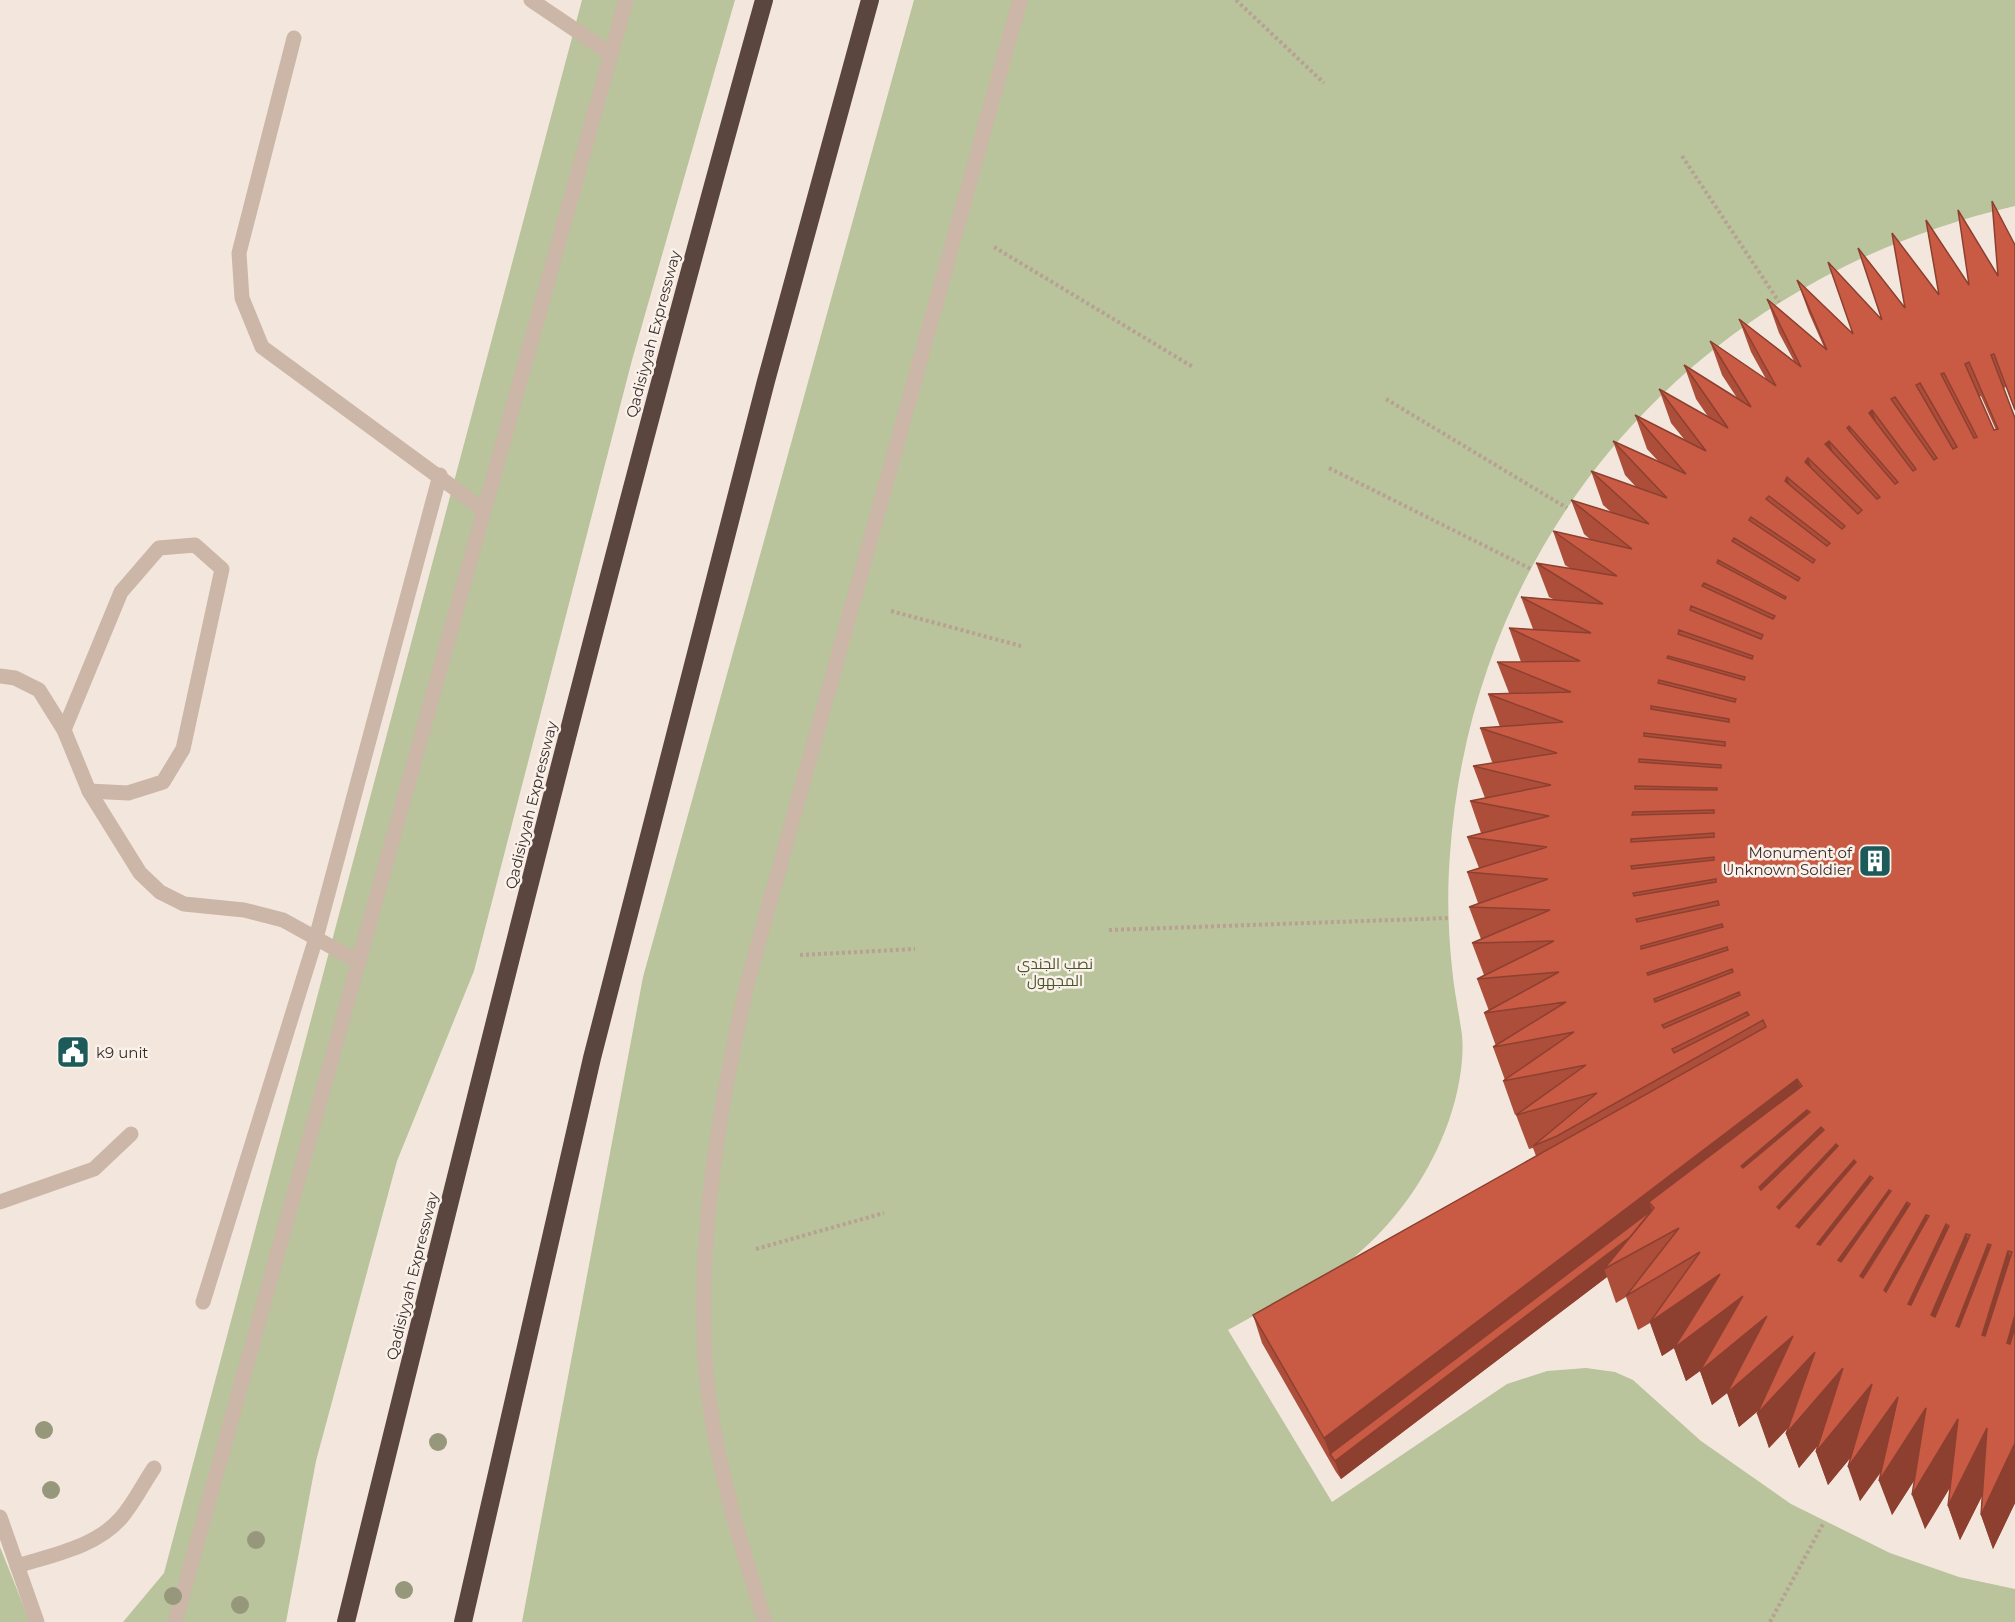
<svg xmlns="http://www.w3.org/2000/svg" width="2015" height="1622" font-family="Montserrat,Cairo,sans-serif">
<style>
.green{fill:#b9c39c}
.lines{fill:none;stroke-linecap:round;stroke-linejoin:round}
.path{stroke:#b8a092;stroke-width:4;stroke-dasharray:3 3;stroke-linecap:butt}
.minor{stroke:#ccb6a8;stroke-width:15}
.highway{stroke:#5a463f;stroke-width:18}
.tree{fill:#97987b}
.wall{fill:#ad4e3b;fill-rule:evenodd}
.shaded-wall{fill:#8d4030}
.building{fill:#c95b45;stroke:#8d4030;stroke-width:1.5;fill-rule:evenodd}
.labels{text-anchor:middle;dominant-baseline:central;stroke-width:5;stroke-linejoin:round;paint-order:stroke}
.street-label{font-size:15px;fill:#382c29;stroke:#faf1ea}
.poi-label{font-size:15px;fill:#382c29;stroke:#faf1ea;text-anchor:end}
.park-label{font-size:15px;fill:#4b572b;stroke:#faf1ea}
</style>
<rect width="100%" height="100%" fill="#f3e7dd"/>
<g class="green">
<polygon points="582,0 735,0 632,360 474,971 397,1161 316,1461 286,1622 123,1622 164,1573"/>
<path d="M914 0H2015V206C1701 278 1473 529 1450 854 1447 892 1448 930 1452 968 1454 990 1459 1013 1462 1035 1465 1065 1456 1104 1445 1131 1425 1181 1394 1224 1353 1258 1341 1268 1326 1274 1314 1281 1285 1298 1257 1314 1228 1330L1332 1502 1507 1384 1547 1371 1586 1368 1615 1372 1633 1380 1701 1441 1791 1504 1890 1553 1959 1577 2015 1589V1622H522L643 977Z"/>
<polygon points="0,1547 30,1622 0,1622"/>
</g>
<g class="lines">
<g class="path">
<polyline points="1236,0 1324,83"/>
<polyline points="1682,156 1779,302"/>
<polyline points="994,247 1193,367"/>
<polyline points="1386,399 1567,508"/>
<polyline points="1329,468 1531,569"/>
<polyline points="891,611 1021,646"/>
<polyline points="1109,930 1449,918"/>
<polyline points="800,955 915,949"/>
<polyline points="756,1249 884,1213"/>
<polyline points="1770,1622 1824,1522"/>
</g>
<g class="minor">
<polyline points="531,0 611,54"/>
<polyline points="294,38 239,253 242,298 262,347 484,510"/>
<polyline points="0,676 15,678 39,690 64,730 89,791 140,873 160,892 184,904 244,910 283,920 359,962"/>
<polyline points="64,730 121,592 159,548 195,545 222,569 183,749 163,782 128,793 89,791"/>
<polyline points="0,1202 94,1169 131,1134"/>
<polyline points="203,1302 316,938 440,475"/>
<polyline points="0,1517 37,1622"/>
<path d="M17 1566C52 1555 96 1547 121 1518 134 1503 143 1484 154 1468"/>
<polyline points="175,1622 626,0"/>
<path d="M765 1622C743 1553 721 1479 710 1407 691 1272 717 1116 747 984L1020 0"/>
</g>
<g class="highway">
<path d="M346 1622C479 1080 614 538 764 0"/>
<polyline points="463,1622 592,1058 766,381 870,0"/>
</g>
</g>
<g class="tree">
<circle cx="44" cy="1430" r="9"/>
<circle cx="438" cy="1442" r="9"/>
<circle cx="51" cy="1490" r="9"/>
<circle cx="256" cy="1540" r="9"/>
<circle cx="404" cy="1590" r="9"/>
<circle cx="173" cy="1596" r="9"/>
<circle cx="240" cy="1605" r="9"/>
</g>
<path class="wall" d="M1797 280 1853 334 1905 308 1969 285 2006 387 2004 388 2015 418V1503L1993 1549 1981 1515 1982 1496 1960 1540 1948 1506 1950 1487 1925 1529 1915 1479 1892 1515 1882 1471 1860 1501 1850 1458 1828 1485 1816 1452 1817 1446 1799 1468 1786 1434 1789 1427 1769 1448 1759 1410 1739 1427 1727 1392 1712 1405 1700 1371 1686 1381 1674 1348 1662 1356 1650 1323 1638 1330 1626 1297 1616 1303 1607 1277 1341 1479 1336 1472 1262 1343 1253 1315 1536 1156 1533 1148 1529 1149 1516 1115 1517 1114 1515 1115 1503 1081 1505 1080 1493 1047 1496 1046 1484 1013 1489 1011 1477 979 1484 975 1472 943 1481 939 1469 907 1478 903 1467 872 1479 868 1467 837 1481 833 1470 801 1485 798 1473 766 1495 763 1492 762 1480 728 1500 727 1488 694 1509 693 1497 662H1521L1509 628 1533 629 1521 597 1553 599 1549 597 1536 563 1571 569 1565 565 1553 531 1591 540 1584 534 1571 500 1611 512 1603 505 1591 471 1637 488 1625 475 1613 441 1659 462 1647 449 1635 415 1684 439 1671 423 1659 389 1709 418 1696 399 1684 365 1737 398 1722 375 1710 341 1766 379 1751 352 1739 319 1794 361 1779 333 1767 299 1824 347 1809 313ZM1981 396 1996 430H1994L1979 397Z"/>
<g class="shaded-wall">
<polygon points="1872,410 1884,444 1869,413"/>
<polygon points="1849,426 1862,460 1847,428"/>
<polygon points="1829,441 1841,475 1825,444"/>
<polygon points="1808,458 1820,492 1805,462"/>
<polygon points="1787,477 1800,511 1785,481"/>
<polygon points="1797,1079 1810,1112 1807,1110 1815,1132 1821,1127 1829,1151 1836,1144 1845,1170 1854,1160 1863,1185 1870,1176 1880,1202 1889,1190 1898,1216 1907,1202 1917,1231 1926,1215 1937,1244 1946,1224 1957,1255 1966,1234 1979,1268 1920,1337 1654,1208 1649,1202 1662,1236 1604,1269 1607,1277 1341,1479 1335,1461 1330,1454 1324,1438"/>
<polygon points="1988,1244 2000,1277 2008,1251 2015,1269 2015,1303 1969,1360 1956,1326"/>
<polygon points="1720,1274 1743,1296 1767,1316 1793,1336 1815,1352 1828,1385 1769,1448 1757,1414 1771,1400 1739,1427 1727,1393 1735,1387 1712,1405 1700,1371 1686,1381 1674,1348 1662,1356 1650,1322"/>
<polygon points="2015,1315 2015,1365 2007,1343"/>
<polygon points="1843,1368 1855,1402 1799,1468 1786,1434"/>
<polygon points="1872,1384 1898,1397 1910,1430 1860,1501 1848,1467 1877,1426 1828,1485 1816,1452"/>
<polygon points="1926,1408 1939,1442 1892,1515 1879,1481"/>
<polygon points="1958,1419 1971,1453 1925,1529 1912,1495"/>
<polygon points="1987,1428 1999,1462 1960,1540 1948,1506"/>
<polygon points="2015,1443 2015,1503 1993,1549 1981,1515"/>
</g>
<g class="building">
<path d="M1992 201 2015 245V410L1994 354 1991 355 2015 418V1315L2007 1343 2010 1344 2015 1327V1443L1981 1515 1987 1428 1948 1506 1958 1419 1912 1495 1926 1408 1879 1481 1898 1397 1848 1467 1872 1384 1816 1452 1843 1368 1786 1434 1815 1352 1757 1414 1793 1336 1727 1393 1767 1316 1700 1371 1743 1296 1674 1348 1720 1274 1650 1322 1700 1252 1626 1296 1679 1228 1604 1269 1654 1208 1649 1202 1802 1086 1797 1079 1324 1438 1253 1315 1766 1027 1763 1020 1557 1136 1533 1146 1597 1093 1516 1115 1586 1065 1503 1081 1574 1032 1493 1047 1566 1002 1484 1013 1559 972 1477 979 1554 941 1472 943 1550 910 1469 907 1548 879 1467 872 1547 847 1467 837 1549 816 1470 801 1551 785 1473 766 1557 753 1480 728 1563 722 1488 694 1571 692 1497 662 1580 661 1509 628 1591 633 1521 597 1603 604 1536 563 1617 576 1553 531 1632 549 1571 500 1649 524 1591 471 1667 498 1613 441 1686 474 1635 415 1706 451 1659 389 1728 428 1684 365 1751 407 1710 341 1776 386 1739 319 1801 367 1767 299 1827 350 1797 280 1853 334 1828 262 1882 320 1858 248 1905 308 1892 233 1939 295 1926 220 1969 285 1958 210 1998 276ZM1969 362 1998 429 1994 430 1965 364ZM1944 373 1977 437 1974 438 1941 374ZM1920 383 1957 447 1953 449 1916 385ZM1895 397 1937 458 1934 460 1891 399ZM1872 410 1916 469 1913 471 1869 413ZM1849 426 1898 482 1895 484 1847 428ZM1829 441 1880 497 1877 499 1825 444ZM1808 458 1862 510 1858 514 1805 462ZM1787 477 1845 526 1842 529 1785 481ZM1769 496 1830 543 1827 546 1766 499ZM1751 517 1815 560 1813 563 1749 520ZM1734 538 1800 578 1798 581 1732 541ZM1718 560 1786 597 1785 599 1717 563ZM1704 583 1775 616 1773 619 1702 586ZM1691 606 1763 635 1761 639 1690 610ZM1679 630 1753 656 1752 659 1678 634ZM1668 656 1745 677 1744 680 1667 658ZM1659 680 1736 699 1735 702 1658 683ZM1651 706 1729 719V722L1651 709ZM1644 733 1725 742V746L1644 736ZM1639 759 1721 765V768L1639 762ZM1635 786 1717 788V790L1635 789ZM1714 810V813L1632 815 1633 812ZM1714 833V837L1631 842V839ZM1714 857V860L1632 869 1631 866ZM1716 879V882L1634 896 1633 893ZM1718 901 1719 905 1637 922 1636 919ZM1722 924 1723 927 1641 949V946ZM1727 947 1728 950 1648 975 1647 973ZM1732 969 1733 972 1655 1002 1654 999ZM1739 992 1740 995 1664 1028 1662 1025ZM1747 1012 1749 1015 1674 1053 1672 1049ZM1807 1110 1810 1112 1743 1168 1741 1166ZM1821 1127 1824 1130 1761 1190 1759 1187ZM1836 1144 1838 1146 1779 1209 1777 1207ZM1854 1160 1856 1162 1799 1228 1796 1226ZM1870 1176 1873 1178 1820 1245 1817 1244ZM1889 1190 1891 1191 1841 1262 1838 1260ZM1907 1202 1910 1204 1863 1278 1860 1276ZM1926 1215 1929 1216 1886 1292 1884 1290ZM1946 1224 1949 1226 1911 1305 1908 1304ZM1966 1234 1970 1235 1935 1317 1931 1315ZM1988 1244 1991 1245 1959 1327 1956 1326ZM2008 1251 2012 1252 1985 1336 1982 1335Z"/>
<polygon points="1652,1210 1630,1237 1335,1461 1330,1454"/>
</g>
<defs>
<g id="building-square" transform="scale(1.725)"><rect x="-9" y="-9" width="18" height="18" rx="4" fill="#1d5b5b" stroke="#faf1ea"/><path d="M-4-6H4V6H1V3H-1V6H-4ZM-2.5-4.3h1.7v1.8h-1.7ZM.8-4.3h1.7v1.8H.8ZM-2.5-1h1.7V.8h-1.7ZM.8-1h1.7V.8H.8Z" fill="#fff"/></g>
<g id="civic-square" transform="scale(1.725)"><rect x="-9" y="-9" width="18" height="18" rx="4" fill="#1d5b5b" stroke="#faf1ea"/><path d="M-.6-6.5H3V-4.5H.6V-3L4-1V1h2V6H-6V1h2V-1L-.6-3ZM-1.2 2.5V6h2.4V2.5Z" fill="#fff"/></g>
</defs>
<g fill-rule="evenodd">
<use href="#building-square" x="1875" y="861"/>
<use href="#civic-square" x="73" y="1052"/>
</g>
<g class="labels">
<g class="street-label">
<text transform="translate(653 334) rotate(-75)">Qadisiyyah Expressway</text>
<text transform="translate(531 805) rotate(-76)">Qadisiyyah Expressway</text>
<text transform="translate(412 1276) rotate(-76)">Qadisiyyah Expressway</text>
</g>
<g class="poi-label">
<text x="1852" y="852">Monument of<tspan x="1852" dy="17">Unknown Soldier</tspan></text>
<text x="96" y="1052" text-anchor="start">k9 unit</text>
</g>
<g class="park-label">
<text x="1055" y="963">نصب الجندي<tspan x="1055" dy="17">المجهول</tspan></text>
</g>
</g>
</svg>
